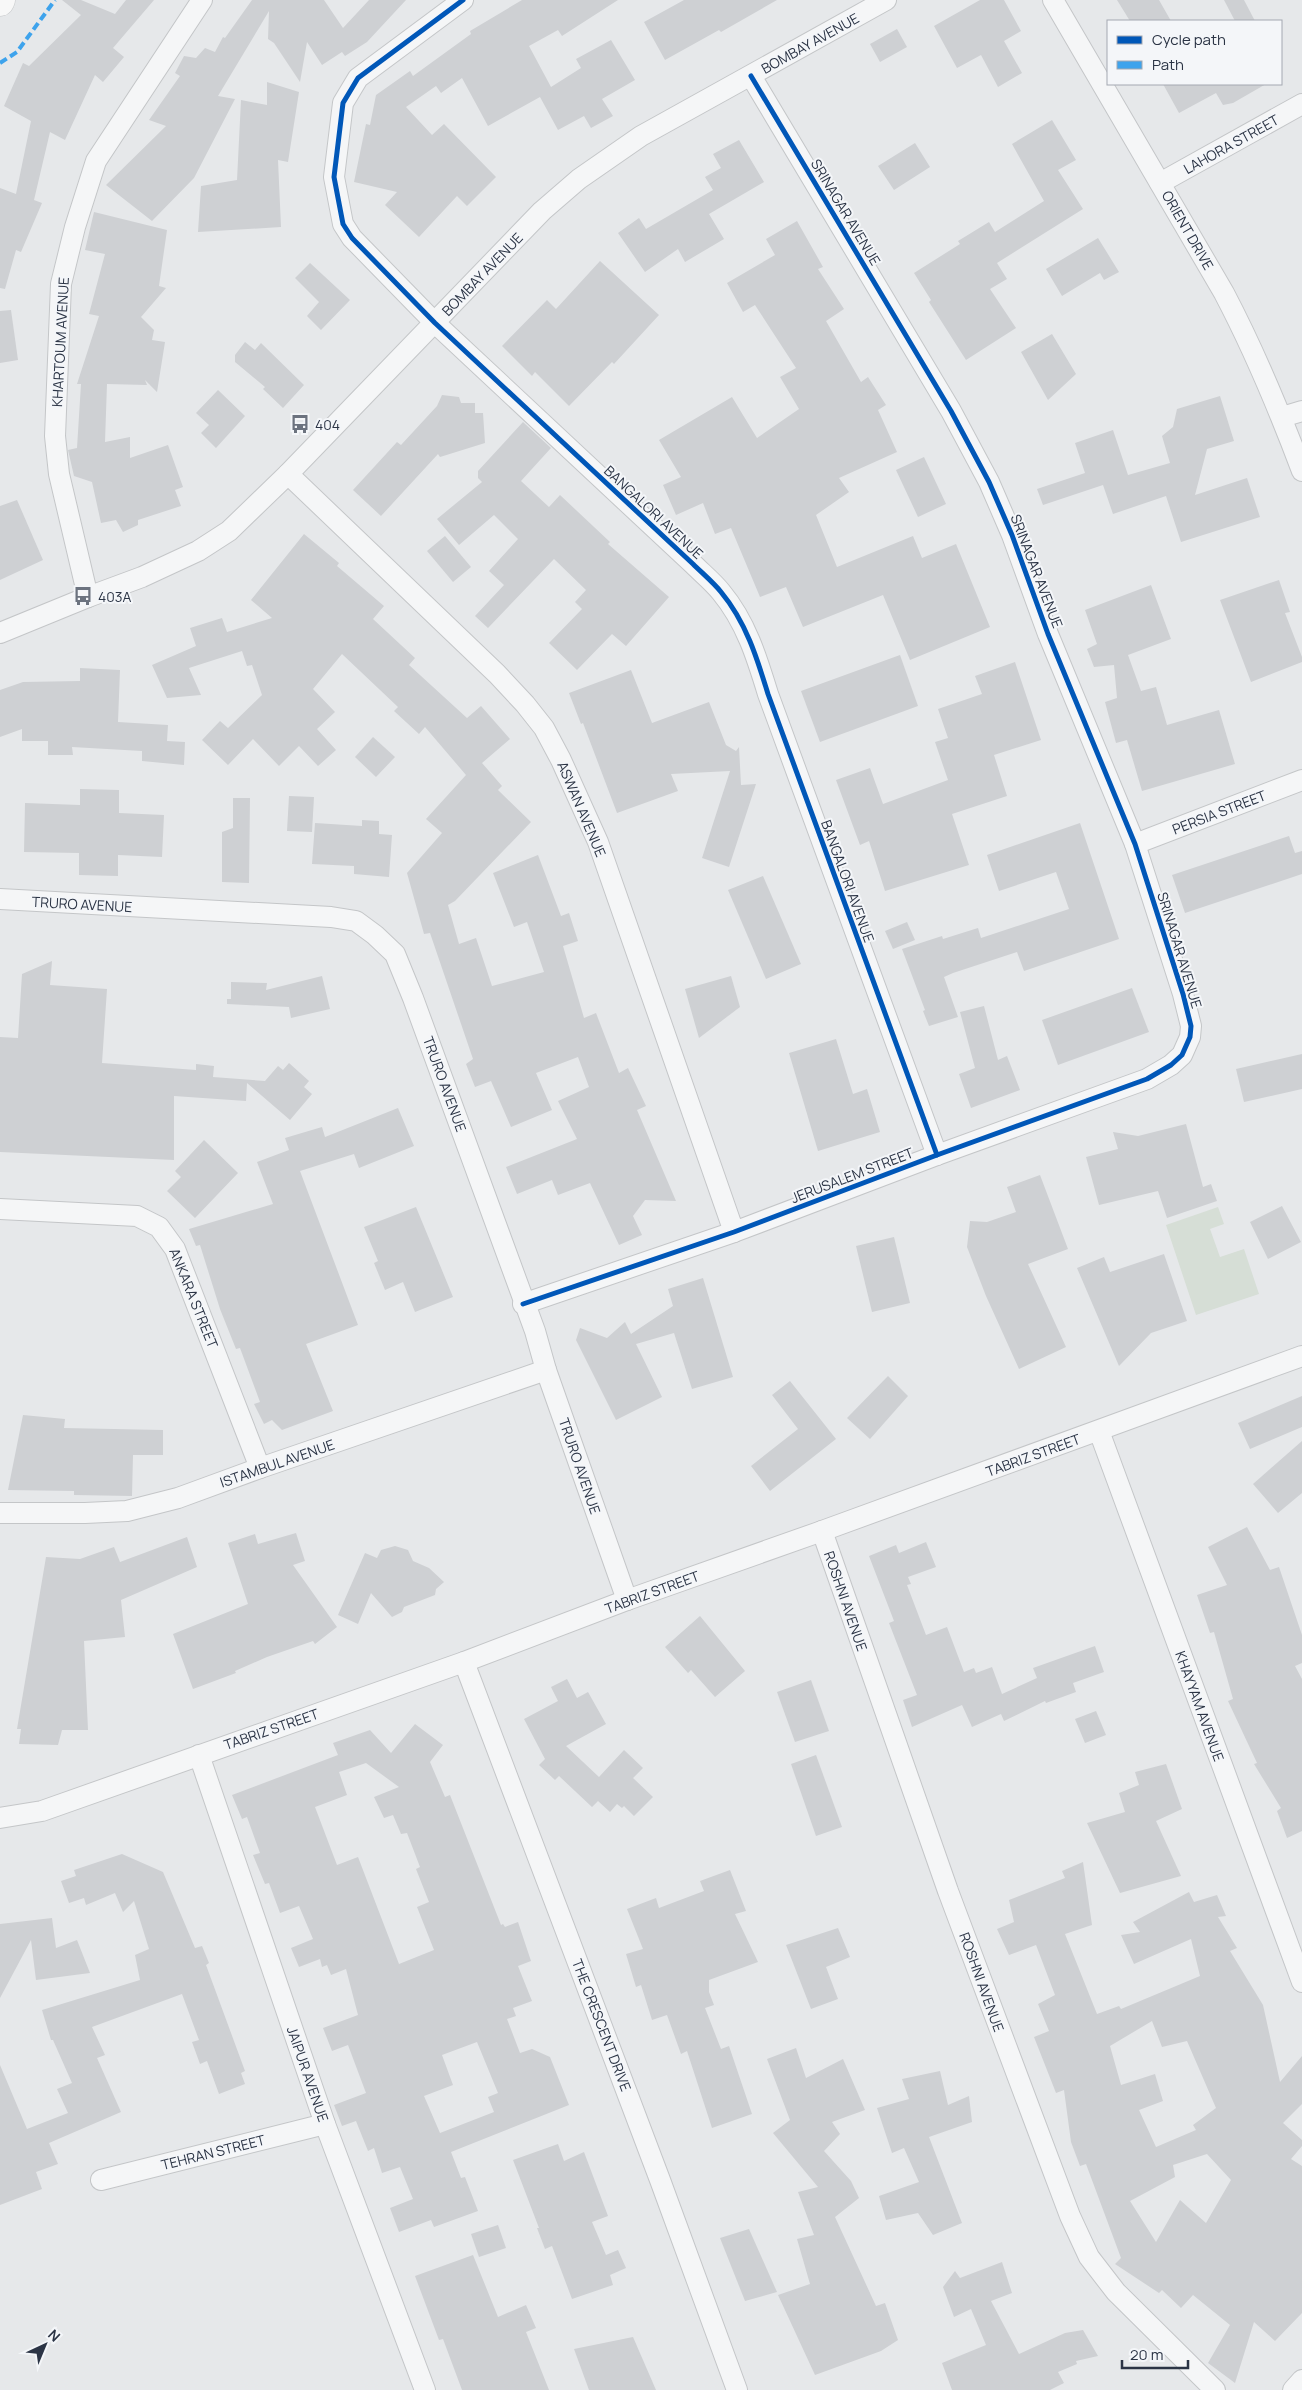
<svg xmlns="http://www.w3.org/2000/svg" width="1302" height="2390" font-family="Manrope,sans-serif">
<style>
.green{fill:#d6ded6}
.building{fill:#ced0d3;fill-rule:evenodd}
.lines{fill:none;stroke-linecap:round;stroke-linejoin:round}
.street-casing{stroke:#c4c6c8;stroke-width:22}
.secondary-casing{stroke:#c4c6c8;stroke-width:29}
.street{stroke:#f5f6f7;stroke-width:20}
.secondary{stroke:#f8f8f8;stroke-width:28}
.quiet{stroke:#3ea3ec;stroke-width:4;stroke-dasharray:8 4;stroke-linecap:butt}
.cycleway-casing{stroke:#f4f6f9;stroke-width:8}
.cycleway{stroke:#0057b8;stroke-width:5}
.labels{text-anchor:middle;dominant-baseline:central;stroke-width:4;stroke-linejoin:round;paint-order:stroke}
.street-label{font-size:14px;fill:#2b3445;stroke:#f4f6f9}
.poi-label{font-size:14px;fill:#2b3445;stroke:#f4f6f9;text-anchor:start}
</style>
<rect width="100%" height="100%" fill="#e6e8ea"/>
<polygon class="green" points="1218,1207 1224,1224 1210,1229 1220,1257 1244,1249 1259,1294 1196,1315 1166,1225"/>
<g class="building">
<polygon points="62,0 81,0 115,14 126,0 154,0 113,48 124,57 103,82 95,75 65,140 50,132 34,200 42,203 21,252 16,250 5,289 0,288 0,188 16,194 31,121 4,106 23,63 29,66 81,15"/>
<polygon points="252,0 324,0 343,28 369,0 406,0 367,42 345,56 342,52 322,65 307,42 300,82 274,43 268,39 269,11 218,96 235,99 194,178 152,221 106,185 166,126 149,120 180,76 175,73 184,56 196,58 205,48 215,52 223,37 225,38"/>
<polygon points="522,0 618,0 562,36 558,30 529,46 551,87 581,68 576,59 611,40 635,80 602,99 613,116 591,128 584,116 558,130 540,97 488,126 462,78 441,93 436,86 406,107 432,135 444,124 496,177 467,206 457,196 419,237 385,205 397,192 354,182 366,124 370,125 376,95 410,71 413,76 471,34 470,31"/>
<polygon points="684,0 777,0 721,32 719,30 665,60 644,22"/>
<polygon points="980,0 1004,0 1021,31 1004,41 1022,73 998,87 981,55 957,68 934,26"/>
<polygon points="1117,0 1159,0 1171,21 1130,21"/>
<polygon points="1224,0 1244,0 1255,21 1235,21"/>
<polygon points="897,29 907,47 880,62 870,44"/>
<polygon points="267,82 299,92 288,162 278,160 281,227 198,232 201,186 237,180 241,100 267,105"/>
<polygon points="1163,84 1266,84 1233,103 1223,105 1216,93 1179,113"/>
<polygon points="1052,120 1076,160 1058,170 1083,209 997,263 1007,279 990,289 1016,328 966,360 929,302 931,300 914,273 960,244 958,241 989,222 995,232 1044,201 1012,144"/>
<polygon points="739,140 764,182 709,214 724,239 685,262 678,249 645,272 618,233 639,218 646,229 713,190 705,177 721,168 713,154"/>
<polygon points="915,143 930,167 894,190 878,166"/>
<polygon points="94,212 167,230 159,286 166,288 141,317 154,330 152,340 165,342 157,392 145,380 147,385 107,384 105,442 130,437 130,458 168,445 183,487 175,490 181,506 138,520 138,525 123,532 116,520 101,523 92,482 74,476 68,450 77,448 81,384 77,384 99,316 89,314 105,254 85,250"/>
<polygon points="797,221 823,267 818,269 844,309 826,321 861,382 868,377 886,405 878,410 897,452 839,478 849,492 816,515 837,567 913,536 922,558 956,544 990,627 910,660 883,595 803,627 786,587 760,597 731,528 715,534 703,503 676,515 663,485 681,477 659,440 732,397 757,438 799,409 780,377 796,368 755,305 743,312 727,283 775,255 766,239"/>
<polygon points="1098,238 1119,272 1104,280 1100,273 1062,296 1046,269"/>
<polygon points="600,261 659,315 614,364 612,362 569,406 535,372 532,376 502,346 547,300 556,309"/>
<polygon points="310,263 350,300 321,330 307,316 319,302 295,278"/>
<polygon points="11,310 18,360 0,363 0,311"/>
<polygon points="1052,334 1076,374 1048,400 1021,352"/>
<polygon points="245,342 255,350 261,343 304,385 283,408 263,389 265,387 235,362 235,355"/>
<polygon points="218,390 245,416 216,448 201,433 209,425 196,413"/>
<polygon points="442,395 459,397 461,403 475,403 475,413 483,413 485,443 440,457 438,454 381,516 353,490 397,442 401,445 437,406"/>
<polygon points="1220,396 1234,441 1207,449 1195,495 1247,478 1260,517 1181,542 1166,496 1113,514 1103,485 1043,505 1037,489 1085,473 1075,443 1113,430 1128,475 1170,463 1162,436 1173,427 1177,409"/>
<polygon points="523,422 551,448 521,481 549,507 560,495 610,542 608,544 669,597 626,646 612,634 577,670 549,643 582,609 575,602 586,590 554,559 488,628 475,616 504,585 489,571 518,539 494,515 459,545 437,519 482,482 478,478 478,471"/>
<polygon points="924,457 946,504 918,517 896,470"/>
<polygon points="17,500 43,560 0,580 0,506"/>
<polygon points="304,534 339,563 337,566 384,606 373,619 415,658 409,665 467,718 481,706 510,739 482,763 502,786 498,790 531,822 455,901 448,905 459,944 476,938 492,986 544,972 527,922 514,927 493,873 538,855 561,916 569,913 578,941 563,946 584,1018 596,1013 619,1073 628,1068 646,1106 637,1110 676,1201 645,1200 633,1216 642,1235 619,1245 590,1183 558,1195 552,1180 517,1194 506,1167 577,1139 558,1101 589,1087 578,1057 536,1073 552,1110 511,1127 491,1081 475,1087 466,1064 473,1059 430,933 424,934 407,873 442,833 426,819 466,775 425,727 419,734 394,711 398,707 342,654 313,689 335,712 317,729 336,750 318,766 299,746 279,766 253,739 228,765 202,740 220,721 228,728 262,695 252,665 247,666 242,651 189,668 201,695 167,698 152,665 196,646 190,628 222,618 227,632 272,618 251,600"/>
<polygon points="445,536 471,567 453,582 427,551"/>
<polygon points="1279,580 1290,612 1285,613 1302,657 1302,662 1251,682 1220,600"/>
<polygon points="1151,585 1171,639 1128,655 1141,691 1156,687 1167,725 1219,710 1235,764 1142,791 1127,740 1116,743 1105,702 1117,698 1114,665 1094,667 1087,649 1097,644 1085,610"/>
<polygon points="900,655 918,706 820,742 801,691"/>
<polygon points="1015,662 1041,740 994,755 1007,796 952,814 969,865 885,891 869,841 860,845 836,780 870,768 883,804 948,780 935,742 948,738 938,709 982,694 975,676"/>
<polygon points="80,668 120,670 118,722 168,725 167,741 185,742 184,765 142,761 142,751 72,747 73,755 48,755 48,741 22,741 22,729 0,737 0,690 23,682 80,681"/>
<polygon points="631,670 652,723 709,702 726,745 736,751 739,747 741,785 756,784 729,867 702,858 730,771 671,774 678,791 617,813 583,723 581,724 569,693"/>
<polygon points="373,737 395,757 376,777 355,757"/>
<polygon points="80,789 119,790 119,813 164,815 162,857 118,855 118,876 79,875 79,853 24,852 25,803 80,805"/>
<polygon points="289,796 314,797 312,832 287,831"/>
<polygon points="233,798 250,798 249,883 222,882 222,832 233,828"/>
<polygon points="362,820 379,821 379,834 392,835 389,877 354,874 354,866 312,864 315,823 362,826"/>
<polygon points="1080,823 1119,939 1024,971 1017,952 953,973 944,977 958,1017 929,1026 923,1011 925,1010 902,949 942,936 943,939 978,928 981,938 1069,909 1056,872 999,891 987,855"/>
<polygon points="1289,836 1295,853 1302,851 1302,874 1185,913 1172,875"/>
<polygon points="763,876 801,964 766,979 728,890"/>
<polygon points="907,922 915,940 893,949 885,931"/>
<polygon points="52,961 50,985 107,989 102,1063 196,1070 196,1064 214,1066 213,1077 265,1081 278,1066 283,1070 289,1063 309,1081 304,1087 312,1094 290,1120 247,1083 246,1101 174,1096 174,1160 0,1152 0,1037 18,1038 22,974"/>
<polygon points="322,976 330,1009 291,1018 289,1007 227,1004 227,999 231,999 231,982 267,983 266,990"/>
<polygon points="731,976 740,1007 699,1038 685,989"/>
<polygon points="1132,988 1149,1032 1058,1065 1042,1020"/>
<polygon points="984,1006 998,1060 1007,1056 1020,1090 971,1108 959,1074 975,1068 960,1012"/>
<polygon points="836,1039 853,1094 867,1089 880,1132 818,1151 789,1053"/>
<polygon points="1302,1054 1302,1089 1244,1102 1236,1069"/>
<polygon points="398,1108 414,1146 359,1168 354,1154 300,1171 358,1325 306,1344 333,1411 282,1430 272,1420 264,1424 254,1404 260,1402 240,1348 236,1349 220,1309 200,1245 196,1246 189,1229 273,1204 257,1162 289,1150 285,1138 322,1127 325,1137"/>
<polygon points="1186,1124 1203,1187 1211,1184 1217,1201 1167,1218 1158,1191 1099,1205 1086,1157 1118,1149 1113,1132 1138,1136"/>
<polygon points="204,1140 238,1173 195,1218 167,1191 181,1177 175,1171"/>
<polygon points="1040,1175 1068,1249 1028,1264 1066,1347 1019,1369 986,1296 967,1247 970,1221 987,1222 1016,1212 1007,1187"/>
<polygon points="1282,1206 1301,1242 1268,1259 1250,1222"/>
<polygon points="416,1207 453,1297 415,1312 403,1282 385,1290 374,1263 378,1261 364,1227"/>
<polygon points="894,1237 910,1303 872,1312 856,1246"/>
<polygon points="1164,1254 1187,1321 1151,1333 1119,1366 1077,1268 1104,1257 1110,1272"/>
<polygon points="703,1278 733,1377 692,1389 674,1333 636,1344 662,1397 616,1420 576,1340 580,1328 607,1338 625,1322 631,1334 673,1306 668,1289"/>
<polygon points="888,1376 908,1396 870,1439 847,1418"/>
<polygon points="790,1381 836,1439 770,1491 751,1466 798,1429 772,1395"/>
<polygon points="1302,1396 1302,1427 1250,1449 1238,1423"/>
<polygon points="23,1415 65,1419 64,1428 163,1430 163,1455 133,1455 132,1496 74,1495 74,1491 8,1490"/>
<polygon points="1302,1441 1302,1493 1278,1513 1253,1484"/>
<polygon points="1247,1527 1270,1570 1279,1567 1302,1635 1302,1663 1295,1666 1302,1679 1302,1831 1287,1838 1277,1811 1281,1808 1254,1764 1257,1763 1228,1701 1233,1699 1214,1632 1210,1633 1197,1595 1227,1585 1208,1547"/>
<polygon points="296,1533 305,1561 293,1565 337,1627 315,1644 313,1641 267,1657 235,1671 236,1673 193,1689 173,1634 248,1604 228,1543 255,1534 258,1544"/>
<polygon points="187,1537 197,1567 121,1600 125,1637 84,1641 88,1730 62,1730 58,1745 19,1744 21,1729 17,1729 46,1557 80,1559 114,1547 120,1562"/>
<polygon points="926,1542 936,1567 908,1577 911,1584 907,1585 926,1635 947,1627 964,1672 974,1668 976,1673 992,1667 1002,1694 1037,1678 1033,1668 1095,1646 1104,1672 1073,1683 1076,1692 1046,1703 1045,1701 1004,1721 1001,1714 972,1727 962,1705 912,1727 903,1700 917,1695 889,1623 894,1621 869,1556 896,1545 899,1553"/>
<polygon points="395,1546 408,1550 413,1561 429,1568 444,1582 436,1589 435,1595 404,1607 402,1612 392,1617 371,1593 358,1624 338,1615 365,1553 377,1558 381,1550"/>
<polygon points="700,1616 745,1671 715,1697 691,1670 688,1673 665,1647"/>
<polygon points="567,1679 577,1698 588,1692 606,1724 566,1746 599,1777 624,1750 643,1768 633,1778 653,1797 634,1816 624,1806 622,1808 617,1804 610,1812 598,1801 592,1807 559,1776 555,1780 539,1765 545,1759 524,1719 558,1701 551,1687"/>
<polygon points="811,1680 829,1731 795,1742 777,1692"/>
<polygon points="1096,1711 1106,1735 1085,1743 1075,1719"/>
<path d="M415 1724 443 1745 430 1762 445 1797 450 1795 501 1925 503 1924 505 1927 518 1922 531 1961 518 1966 532 2001 513 2008 516 2016 507 2019 520 2053 532 2049 550 2057 569 2105 451 2152 461 2178 465 2177 478 2211 434 2227 431 2220 399 2232 390 2208 413 2199 400 2167 382 2173 374 2148 368 2151 356 2121 342 2126 334 2105 366 2093 348 2045 332 2051 323 2028 358 2015 346 1969 331 1975 327 1965 322 1967 320 1959 299 1967 291 1948 313 1939 299 1906 280 1913 269 1883 265 1884 253 1855 260 1853 247 1817 242 1819 232 1795 338 1755 333 1743 370 1730 391 1753ZM366 1763 399 1787 374 1797 384 1818 393 1815 401 1834 407 1833 420 1867 416 1869 429 1902 417 1907 434 1950 399 1964 358 1857 337 1865 315 1807 347 1795 339 1772ZM477 2042 498 2093 488 2097 494 2112 440 2133 424 2096 453 2085 442 2055Z"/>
<polygon points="816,1755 842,1827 816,1836 791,1764"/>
<polygon points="1166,1764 1182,1809 1156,1821 1181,1876 1120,1893 1087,1823 1125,1812 1119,1793 1139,1785 1135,1772"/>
<polygon points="122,1854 163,1872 195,1948 202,1946 209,1963 206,1965 245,2071 241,2073 245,2084 219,2094 207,2061 200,2064 192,2042 199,2040 182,1994 92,2027 105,2055 97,2058 121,2112 49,2143 58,2164 36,2172 42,2189 0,2205 0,2065 27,2129 68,2113 57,2089 72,2083 53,2040 51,2040 42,2010 140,1980 135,1955 149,1949 134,1901 123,1912 115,1893 86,1905 84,1898 69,1903 61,1881 76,1876 74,1870"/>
<path d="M1083 1862 1092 1925 1065 1934 1097 2014 1119 2006 1121 2009 1200 1976 1191 1939 1134 1964 1121 1935 1140 1932 1133 1922 1189 1892 1194 1902 1217 1895 1226 1916 1218 1917 1237 1948 1230 1951 1263 2005 1280 2082 1302 2056V2104L1283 2123 1302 2140V2146L1291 2159 1302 2166V2313L1275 2341 1254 2322 1235 2383 1208 2363 1230 2325 1193 2295 1181 2308 1162 2290 1159 2293 1115 2264 1121 2258 1086 2164 1080 2166 1071 2142 1064 2090 1056 2093 1034 2037 1049 2031 1038 2004 1055 1995 1036 1945 1009 1955 997 1929 1014 1922 1009 1900 1065 1878 1062 1871ZM1152 2021 1162 2047 1187 2041 1216 2108 1193 2125 1196 2130 1156 2147 1139 2110 1163 2101 1155 2074 1121 2085 1110 2046ZM1207 2154 1231 2180 1206 2223 1180 2200 1156 2242 1130 2201 1175 2177 1173 2165Z"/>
<polygon points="730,1870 746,1911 735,1914 758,1962 709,1980 709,1992 714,2005 705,2008 721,2049 729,2046 752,2114 712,2128 687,2051 681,2054 667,2015 652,2020 641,1985 636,1987 626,1954 643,1949 627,1909 656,1898 659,1908 704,1891 700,1881"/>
<polygon points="52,1918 56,1948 77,1940 90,1973 36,1980 31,1940 0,1998 0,1924"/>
<polygon points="838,1928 850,1957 826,1967 838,1999 811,2009 786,1945"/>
<polygon points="796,2048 806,2078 843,2059 865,2110 832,2122 840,2134 824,2151 851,2181 859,2198 835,2217 876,2306 885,2303 898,2340 881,2351 815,2375 778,2295 810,2284 797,2239 814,2235 798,2192 818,2187 773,2133 790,2120 767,2059"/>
<polygon points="940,2071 948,2105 969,2096 972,2122 929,2137 962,2223 933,2235 918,2213 886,2220 879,2196 919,2182 904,2148 892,2153 877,2108 909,2099 902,2079"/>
<polygon points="558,2144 564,2161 584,2152 608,2216 592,2222 606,2255 618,2250 626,2268 610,2275 613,2285 572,2299 552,2246 545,2249 537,2228 539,2228 513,2160"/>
<polygon points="498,2225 506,2248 479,2257 471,2234"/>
<polygon points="749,2229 777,2292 745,2301 720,2238"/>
<polygon points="473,2255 498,2317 526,2305 536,2328 526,2332 549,2390 462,2390 443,2339 439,2340 415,2276"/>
<polygon points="1002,2262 1012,2293 991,2301 1019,2354 1065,2333 1083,2330 1098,2356 1076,2361 1077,2364 1058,2372 1064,2383 1050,2390 952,2390 942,2363 986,2345 971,2309 954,2317 943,2287 955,2271 960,2278"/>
<polygon points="633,2337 656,2390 589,2390 574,2349"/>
</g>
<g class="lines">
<g class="street-casing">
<g id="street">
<path d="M463 0 358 78 343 103 334 177 343 224 352 238 435 323 693 564C702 573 713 582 721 592 746 622 757 658 768 694L937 1155"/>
<path d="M1053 0 1224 293C1254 350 1279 410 1302 471"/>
<polyline points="1160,183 1302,104"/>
<polyline points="1282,417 1302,411"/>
<polyline points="288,474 497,674 525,704 544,728 561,760 598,842 734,1232"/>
<polyline points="88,597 59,474 55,436 61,284 75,227 96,161 202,0"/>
<polyline points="0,633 88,597 142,577 198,551 229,531 288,474 542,211 579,179 641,136 886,0"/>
<polyline points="1135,844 1302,780"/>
<polyline points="0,899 331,917 356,921 375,935 395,954 413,998 535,1331 546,1370 627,1600"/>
<polyline points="0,1209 137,1216 159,1227 175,1249 260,1468"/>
<polyline points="523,1304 734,1232 937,1155 1147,1079 1171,1065 1182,1055 1190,1037 1191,1026 1183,994 1135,844 1048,634 1012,535 989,482 951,411 751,76"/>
<polyline points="1099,1431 1302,1982"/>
<polyline points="0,1513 85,1513 127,1511 178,1498 260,1468 546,1370"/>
<polyline points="822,1531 948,1891 1070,2216 1089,2257 1116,2292 1215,2390"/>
<polyline points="464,1662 660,2180 737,2390"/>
<polyline points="199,1755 325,2124 425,2390"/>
<polyline points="0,1818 42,1811 464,1662 627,1600 822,1531 1302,1356"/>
<polyline points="101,2180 325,2124"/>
<polyline points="1293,2390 1302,2380"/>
</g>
</g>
<g class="secondary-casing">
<polyline id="secondary" points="0,2 1,0"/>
</g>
<use href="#street" class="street"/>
<use href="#secondary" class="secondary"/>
<polyline class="quiet" points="0,63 17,52 55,0"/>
<g class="cycleway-casing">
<g id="cycleway">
<path d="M463 0 358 78 343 103 334 177 343 224 352 238 435 323 693 564C702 573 713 582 721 592 746 622 757 658 768 694L937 1155"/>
<polyline points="523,1304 734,1232 937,1155 1147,1079 1171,1065 1182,1055 1190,1037 1191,1026 1183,994 1135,844 1048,634 1012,535 989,482 951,411 751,76"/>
</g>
</g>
<use href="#cycleway" class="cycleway"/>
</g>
<defs>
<g id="bus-bare" transform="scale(1.5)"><path d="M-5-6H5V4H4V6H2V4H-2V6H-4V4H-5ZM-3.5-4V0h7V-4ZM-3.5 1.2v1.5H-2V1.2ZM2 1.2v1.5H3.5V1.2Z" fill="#6c737f" stroke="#f4f6f9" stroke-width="2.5" paint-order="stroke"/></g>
</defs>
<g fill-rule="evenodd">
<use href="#bus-bare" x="300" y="424"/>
<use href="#bus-bare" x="83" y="596"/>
</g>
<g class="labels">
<g class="street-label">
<text transform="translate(810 43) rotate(-29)">BOMBAY AVENUE</text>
<text transform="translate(1231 144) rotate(-29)">LAHORA STREET</text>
<text transform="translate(846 212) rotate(59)">SRINAGAR AVENUE</text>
<text transform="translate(1188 230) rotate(60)">ORIENT DRIVE</text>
<text transform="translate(482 274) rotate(-46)">BOMBAY AVENUE</text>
<text transform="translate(60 342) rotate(-87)">KHARTOUM AVENUE</text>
<text transform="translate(654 512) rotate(43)">BANGALORI AVENUE</text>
<text transform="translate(1037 571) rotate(69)">SRINAGAR AVENUE</text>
<text transform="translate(582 809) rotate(67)">ASWAN AVENUE</text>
<text transform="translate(1219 812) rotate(-21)">PERSIA STREET</text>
<text transform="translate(848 881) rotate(70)">BANGALORI AVENUE</text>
<text transform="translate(82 904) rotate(3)">TRURO AVENUE</text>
<text transform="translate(1180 950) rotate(73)">SRINAGAR AVENUE</text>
<text transform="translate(445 1084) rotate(70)">TRURO AVENUE</text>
<text transform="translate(852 1175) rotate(-21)">JERUSALEM STREET</text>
<text transform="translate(194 1298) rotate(68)">ANKARA STREET</text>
<text transform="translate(1033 1455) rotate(-20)">TABRIZ STREET</text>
<text transform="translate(277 1463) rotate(-19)">ISTAMBUL AVENUE</text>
<text transform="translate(580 1466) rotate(71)">TRURO AVENUE</text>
<text transform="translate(652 1592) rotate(-20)">TABRIZ STREET</text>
<text transform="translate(846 1601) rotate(71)">ROSHNI AVENUE</text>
<text transform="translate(1200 1706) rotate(70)">KHAYYAM AVENUE</text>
<text transform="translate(271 1729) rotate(-19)">TABRIZ STREET</text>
<text transform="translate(982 1982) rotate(70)">ROSHNI AVENUE</text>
<text transform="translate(602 2025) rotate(69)">THE CRESCENT DRIVE</text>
<text transform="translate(308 2074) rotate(71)">JAIPUR AVENUE</text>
<text transform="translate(213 2152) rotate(-14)">TEHRAN STREET</text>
</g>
<g class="poi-label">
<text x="315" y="424">404</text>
<text x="98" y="596">403A</text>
</g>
</g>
<rect x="1107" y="20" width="175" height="65" fill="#f4f6f9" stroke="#a4a8b1"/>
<rect x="1117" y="36" width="25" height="8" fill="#0057b8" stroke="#a4a8b1"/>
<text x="1152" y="45" font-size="15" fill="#2b3445">Cycle path</text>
<rect x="1117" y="61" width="25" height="8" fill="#3ea3ec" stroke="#a4a8b1"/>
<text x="1152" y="70" font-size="15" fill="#2b3445">Path</text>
<g transform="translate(45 2345) rotate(44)" stroke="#f4f6f9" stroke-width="4" paint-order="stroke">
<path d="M0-4L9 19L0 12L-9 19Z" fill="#2b3445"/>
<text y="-8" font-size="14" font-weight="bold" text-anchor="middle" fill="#2b3445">N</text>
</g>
<path d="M1122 2360v8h66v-8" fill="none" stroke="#2b3445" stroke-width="2.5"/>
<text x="1130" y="2360" font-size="15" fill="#2b3445" stroke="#f4f6f9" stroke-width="4" paint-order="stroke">20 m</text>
</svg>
